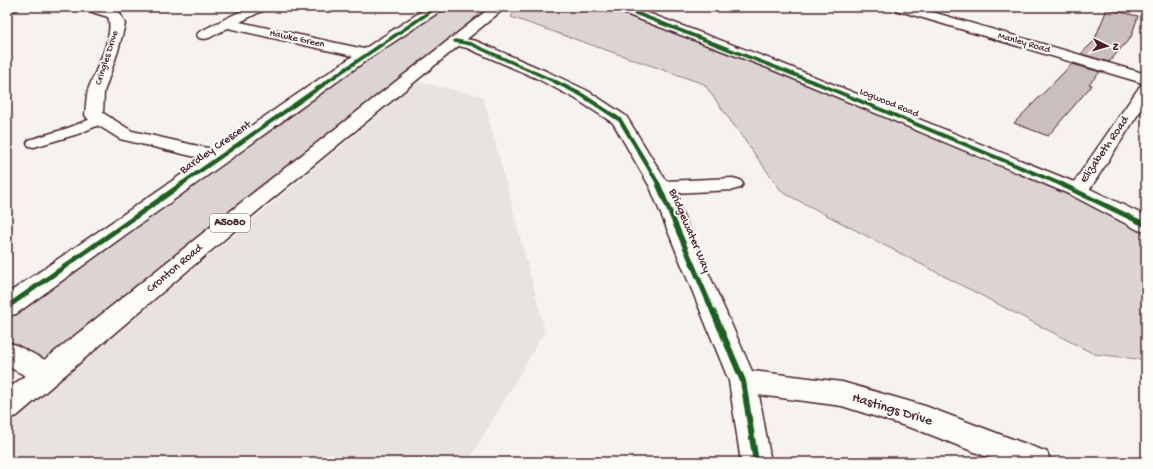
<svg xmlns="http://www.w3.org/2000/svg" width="1153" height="469" font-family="'Gochi Hand',sans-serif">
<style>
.built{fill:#e9e3e0}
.green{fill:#dcd4d2;stroke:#937a7e}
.building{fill:#cbbfbe;stroke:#4a1f2b}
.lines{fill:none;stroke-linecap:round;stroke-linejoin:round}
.service-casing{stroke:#4a1f2b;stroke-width:3}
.minor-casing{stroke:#4a1f2b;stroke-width:3}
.primary-casing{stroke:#4a1f2b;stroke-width:3}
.service{fill:#fdfcf7;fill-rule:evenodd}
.minor{fill:#fdfcf7;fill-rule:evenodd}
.primary{fill:#fdfcf7;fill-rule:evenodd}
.cycleway-far3-casing{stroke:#fdfcf7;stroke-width:5}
.cycleway-far2-casing{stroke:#fdfcf7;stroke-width:6}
.cycleway-far1-casing{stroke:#fdfcf7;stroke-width:8}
.cycleway-casing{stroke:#fdfcf7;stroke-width:9}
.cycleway-far3{stroke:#1b5e20;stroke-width:3.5}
.cycleway-far2{stroke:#1b5e20;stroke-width:4}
.cycleway-far1{stroke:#1b5e20;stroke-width:5}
.cycleway{stroke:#1b5e20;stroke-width:6}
.labels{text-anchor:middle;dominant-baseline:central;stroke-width:4;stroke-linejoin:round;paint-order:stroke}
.far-street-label{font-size:10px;fill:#4a1f2b;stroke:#fdfcf7}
.shield{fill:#fdfcf7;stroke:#806168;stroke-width:1}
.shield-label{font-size:11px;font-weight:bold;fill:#4a1f2b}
.street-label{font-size:12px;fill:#4a1f2b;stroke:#fdfcf7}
.near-street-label{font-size:14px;fill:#4a1f2b;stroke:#fdfcf7}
</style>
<rect width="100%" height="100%" fill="#f6f3ef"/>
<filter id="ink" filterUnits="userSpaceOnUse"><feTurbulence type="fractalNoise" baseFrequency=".025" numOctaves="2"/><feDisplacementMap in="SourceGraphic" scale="8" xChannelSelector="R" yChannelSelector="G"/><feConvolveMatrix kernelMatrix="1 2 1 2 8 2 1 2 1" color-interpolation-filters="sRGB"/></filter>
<g filter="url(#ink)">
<polygon class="built" points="418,82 483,96 545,331 468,462 7,462 7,425"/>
<g class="green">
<polygon points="440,7 488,7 47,374 7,353 7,308"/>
<polygon points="517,7 619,7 773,65 1146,226 1146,360 1094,354 782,192 704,84 511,17"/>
</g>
<g class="building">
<polygon points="1107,9 1138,16 1131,37 1109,62 1081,54 1094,41"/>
<polygon points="1072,64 1100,72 1089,84 1092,85 1048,136 1014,123"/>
</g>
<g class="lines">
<g class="service-casing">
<g id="service">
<polygon points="7,7 19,7 18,9 7,13"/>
<polygon points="101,115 106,116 108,119 106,122 78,134 34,147 29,146 27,143 29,140 68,128"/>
</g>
</g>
<g class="minor-casing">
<g id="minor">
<path d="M83 7H104L119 11 125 24 118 51 104 92 103 113 132 131 216 150 353 56 228 28 209 38 204 39 199 38 197 35 199 32 249 7H266L264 10 240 22 364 49 428 7H444L442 10 371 57 16 314 7 316V294L204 159 120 139 88 119 85 115C86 107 86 98 88 90 95 71 115 35 108 17L85 10Z"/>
<polygon points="613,7 632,7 778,62 1074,182 1140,86 1146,84 1146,102 1090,189 1146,216 1146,232 1138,230 1071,195 768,68 615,10"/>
<polygon points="894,7 915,7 1146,74 1146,84 896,10"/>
<polygon points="455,37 476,41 548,72 588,91 626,116 666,181 733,178 740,180 743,184 740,188 733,190 673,193 752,371 842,382 925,406 1047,452 1051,462 1000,462 921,431 842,406 759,395 771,462 741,462 729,381 650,187 613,123 576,99 536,78 467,48 450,44 448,41 450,38"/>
<polygon points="7,342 16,345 57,366 61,374 57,382 47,385 37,382 7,366"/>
</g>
</g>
<g class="primary-casing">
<polygon id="primary" points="491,7 506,7 267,203 17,416 7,419 7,390 253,193"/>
</g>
<use href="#service" class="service"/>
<use href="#minor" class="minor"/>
<use href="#primary" class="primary"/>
<g class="cycleway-far3-casing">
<g id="cycleway-far3">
<polyline points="620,7 816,83"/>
<polyline points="455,41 471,44 558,83"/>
<polyline points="325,83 437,7"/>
</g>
</g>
<g class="cycleway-far2-casing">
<g id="cycleway-far2">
<polyline points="556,82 582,95 620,120 659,185"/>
<polyline points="814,82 1063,185"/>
<polyline points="180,185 327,82"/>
</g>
</g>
<g class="cycleway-far1-casing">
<g id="cycleway-far1">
<polyline points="658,184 713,312"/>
<polyline points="1061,184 1146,225"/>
<polyline points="7,307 182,184"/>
</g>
</g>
<g class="cycleway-casing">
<polyline id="cycleway" points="713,311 743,381 756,462"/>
</g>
<use href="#cycleway-far3" class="cycleway-far3"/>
<use href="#cycleway-far2" class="cycleway-far2"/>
<use href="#cycleway-far1" class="cycleway-far1"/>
<use href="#cycleway" class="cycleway"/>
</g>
</g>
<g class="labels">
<g class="far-street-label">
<text transform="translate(297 39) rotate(12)">Hawke Green</text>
<text transform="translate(1024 43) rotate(16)">Manley Road</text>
<text transform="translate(107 58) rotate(-72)">Cringles Drive</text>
<text transform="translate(889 103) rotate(22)">Logwood Road</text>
</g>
<rect class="shield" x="210" y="214" width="40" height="18" rx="3"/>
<g class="shield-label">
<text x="230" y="223">A5080</text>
</g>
<g class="street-label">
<text transform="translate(216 148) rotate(-35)">Bardley Crescent</text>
<text transform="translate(1105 150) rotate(-56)">Elizabeth Road</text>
<text transform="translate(689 231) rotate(67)">Bridgewater Way</text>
<text transform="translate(175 269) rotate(-40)">Cronton Road</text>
</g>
<g class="near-street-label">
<text transform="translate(892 410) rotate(17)">Hastings Drive</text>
</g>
</g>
<rect width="1153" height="469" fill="none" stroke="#fdfcf7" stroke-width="24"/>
<rect x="12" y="12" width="1129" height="445" fill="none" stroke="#4a1f2b" stroke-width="1.5" filter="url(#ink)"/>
<g transform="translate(1107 46) rotate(95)" stroke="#fdfcf7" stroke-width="3" paint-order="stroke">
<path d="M0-3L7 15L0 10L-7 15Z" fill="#4a1f2b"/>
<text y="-6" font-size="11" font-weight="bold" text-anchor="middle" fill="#4a1f2b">N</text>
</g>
</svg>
